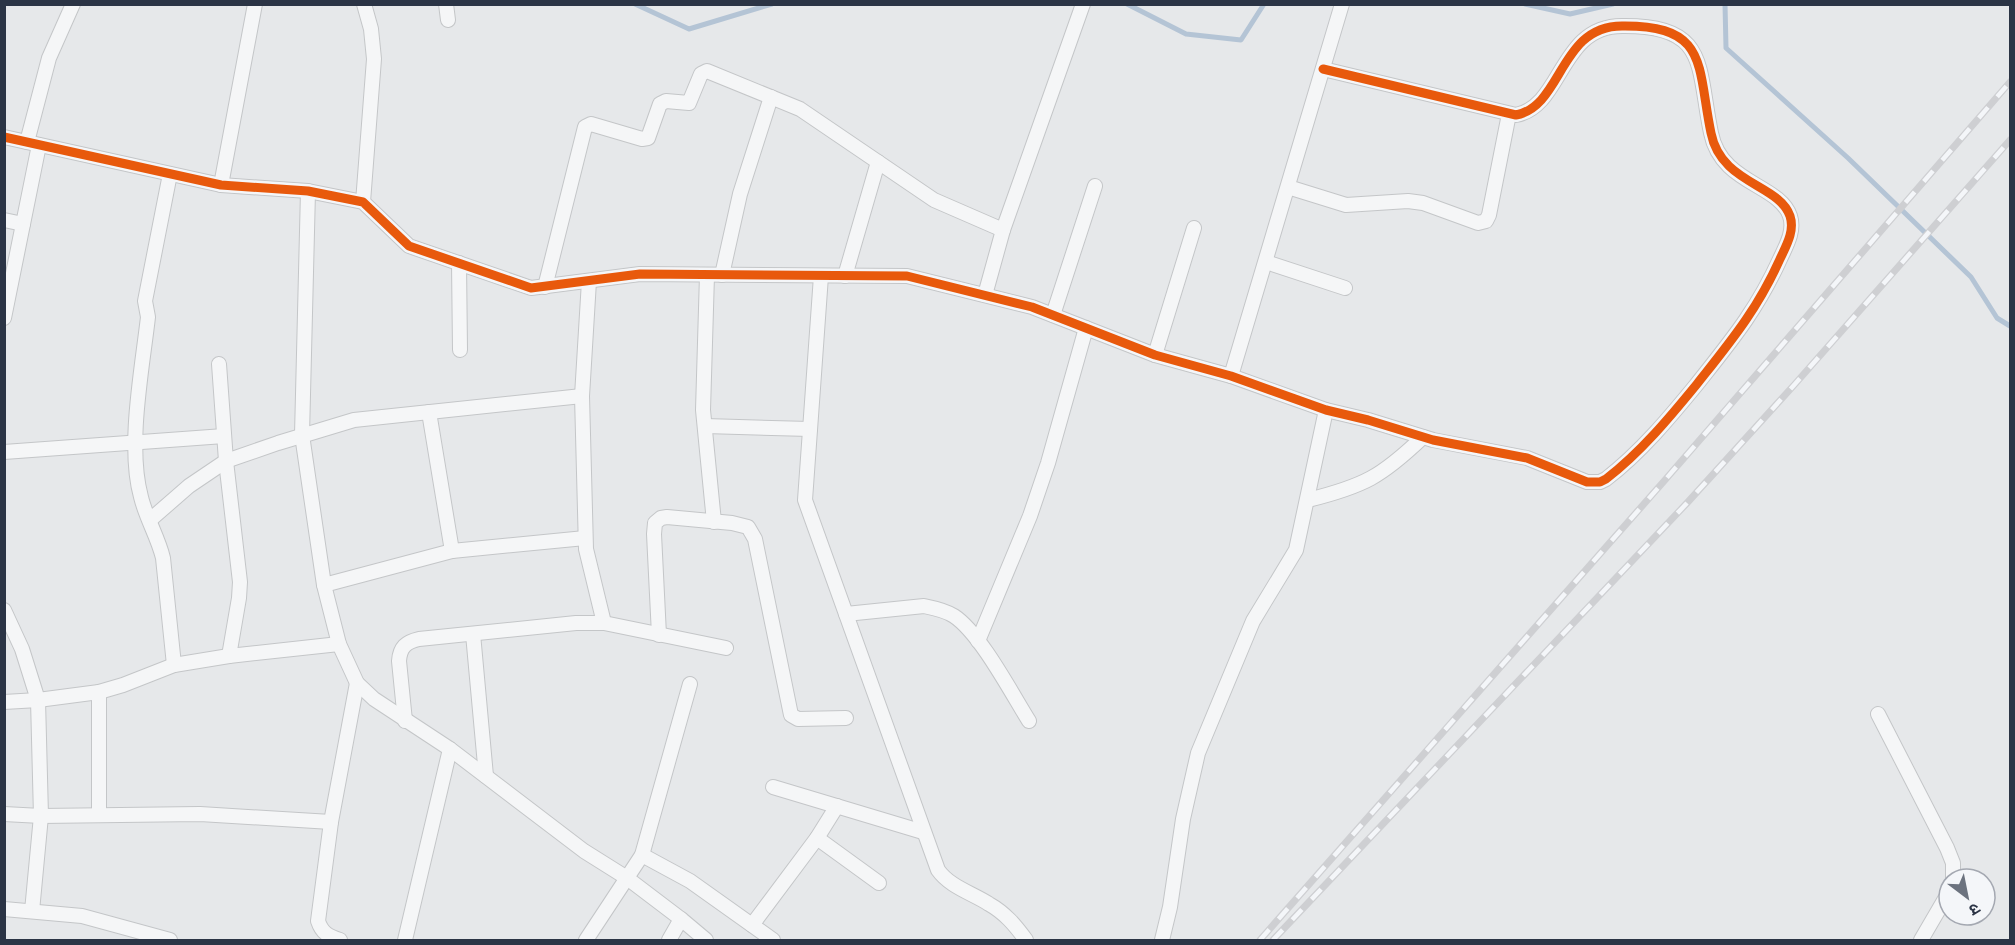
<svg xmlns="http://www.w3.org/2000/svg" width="2015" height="945" font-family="Manrope,'Noto Sans Devanagari',sans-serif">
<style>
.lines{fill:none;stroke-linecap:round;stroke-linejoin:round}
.stream{stroke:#b4c4d5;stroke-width:5}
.street-casing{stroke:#c4c6c8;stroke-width:16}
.street{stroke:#f5f6f7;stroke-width:14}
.rail-casing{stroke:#cecfd2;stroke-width:7}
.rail{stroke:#f4f6f9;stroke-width:4.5;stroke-dasharray:14;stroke-linecap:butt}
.cycleway-casing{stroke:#f4f6f9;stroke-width:13}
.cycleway{stroke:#e8590c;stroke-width:9}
</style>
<rect width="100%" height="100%" fill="#e6e8ea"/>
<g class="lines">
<g class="stream">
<polyline points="635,4 689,29 772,4"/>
<polyline points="1127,4 1186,34 1241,40 1264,4"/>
<polyline points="1525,4 1570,14 1613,4"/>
<polyline points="1725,4 1726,48 1848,158 1971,277 1997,318 2010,326"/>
</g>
<g class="street-casing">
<g id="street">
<polyline points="446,4 448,20"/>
<path d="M4 137 221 185 308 191 363 202 409 246 531 288 640 274 907 276 1032 307 1155 355 1231 376 1326 410 1368 420 1433 440 1527 458 1587 482H1600L1606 479C1641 452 1670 417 1697 384 1731 341 1757 310 1780 259 1786 246 1795 231 1790 216 1779 184 1721 184 1711 133 1697 66 1709 25 1622 26 1559 26 1563 106 1516 115L1323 69"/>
<polyline points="27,142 49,58 73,4"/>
<path d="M170 174 145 301 148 317C142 370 127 446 141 497 146 518 158 537 163 558L174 665"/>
<polyline points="221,185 255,4"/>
<polyline points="1288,187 1346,205 1408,201 1423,203 1478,223 1486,221 1489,215 1509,114"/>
<polyline points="308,191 302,435 324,585 339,644 357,683 374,699 450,749 584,851 627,878 681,919 706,940"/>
<polyline points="363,202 374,59 371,29 364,4"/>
<polyline points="4,220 23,224"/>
<polyline points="1266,262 1345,288"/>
<polyline points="459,263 460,350"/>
<polyline points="707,275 703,410 714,522"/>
<polyline points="722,275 740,194 771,97"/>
<path d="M821 276 805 500 938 870C950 887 972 893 989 904 1005 913 1015 925 1026 940"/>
<polyline points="845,276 878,162"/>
<polyline points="589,281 582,396 586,549 604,623"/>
<polyline points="545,287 585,127 591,124 642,139 648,138 660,104 666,101 689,103 701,74 707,71 800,109 934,200 1003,230"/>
<polyline points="985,295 1003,230 1083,4"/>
<polyline points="1053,315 1095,186"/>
<polyline points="4,318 39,145"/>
<polyline points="1155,355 1194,228"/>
<polyline points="219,364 226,461 240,582 239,598 229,656"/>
<polyline points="1231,376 1342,4"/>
<polyline points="429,412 452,551"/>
<polyline points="705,426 810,429"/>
<polyline points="4,452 224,436"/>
<path d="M1308 500C1364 486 1381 477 1423 437"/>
<polyline points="150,520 189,486 226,461 278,443 354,420 582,396"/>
<polyline points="324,585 452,551 585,538"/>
<polyline points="4,610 22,649 38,700 41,816 32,911"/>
<path d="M846 614 924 606C934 608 945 610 954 616 980 633 1012 694 1029 721"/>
<polyline points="473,634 486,776"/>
<polyline points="659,635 654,534 655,523 661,518 667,517 732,523 748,527 755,539 791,715 798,719 846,718"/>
<polyline points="978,641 1030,516 1048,463 1086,328"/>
<polyline points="99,692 99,815"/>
<polyline points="4,702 38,700 99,692 123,685 174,665 229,656 339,644"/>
<polyline points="1878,714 1947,848 1953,863 1953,879"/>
<path d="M405 721 399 661C400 647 406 642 419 639L576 623H604L726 648"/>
<polyline points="773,787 923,832"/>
<polyline points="4,814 41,816 200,814 331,822"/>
<polyline points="817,838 879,883"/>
<polyline points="642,855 690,881 773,940"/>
<polyline points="4,909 82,916 170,940"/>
<polyline points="752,925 817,838 837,806"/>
<path d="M340 940C328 936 322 933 318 921L331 822 357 683"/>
<polyline points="405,940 450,749"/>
<polyline points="586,940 642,855 690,684"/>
<polyline points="669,940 681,919"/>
<polyline points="1162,940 1170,907 1183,819 1198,753 1253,621 1296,550 1326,410"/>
<polyline points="1921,940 1949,892"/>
</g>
</g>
<use href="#street" class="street"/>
<g class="rail-casing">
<g id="rail">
<polyline points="1260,940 1665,480 2010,82"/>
<polyline points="1273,940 1687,503 1795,384 2010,140"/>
</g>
</g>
<use href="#rail" class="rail"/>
<g class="cycleway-casing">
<path id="cycleway" d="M4 137 221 185 308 191 363 202 409 246 531 288 640 274 907 276 1032 307 1155 355 1231 376 1326 410 1368 420 1433 440 1527 458 1587 482H1600L1606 479C1641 452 1670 417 1697 384 1731 341 1757 310 1780 259 1786 246 1795 231 1790 216 1779 184 1721 184 1711 133 1697 66 1709 25 1622 26 1559 26 1563 106 1516 115L1323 69"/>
</g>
<use href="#cycleway" class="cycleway"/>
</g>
<rect width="2015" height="945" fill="none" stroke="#2b3445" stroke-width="12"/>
<g transform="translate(1967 897) rotate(148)"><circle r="28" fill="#f4f6f9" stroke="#a4a8b1" stroke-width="1.5"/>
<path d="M0-4.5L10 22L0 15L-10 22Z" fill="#6c737f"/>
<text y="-9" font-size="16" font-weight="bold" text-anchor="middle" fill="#2b3445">उ</text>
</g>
</svg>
